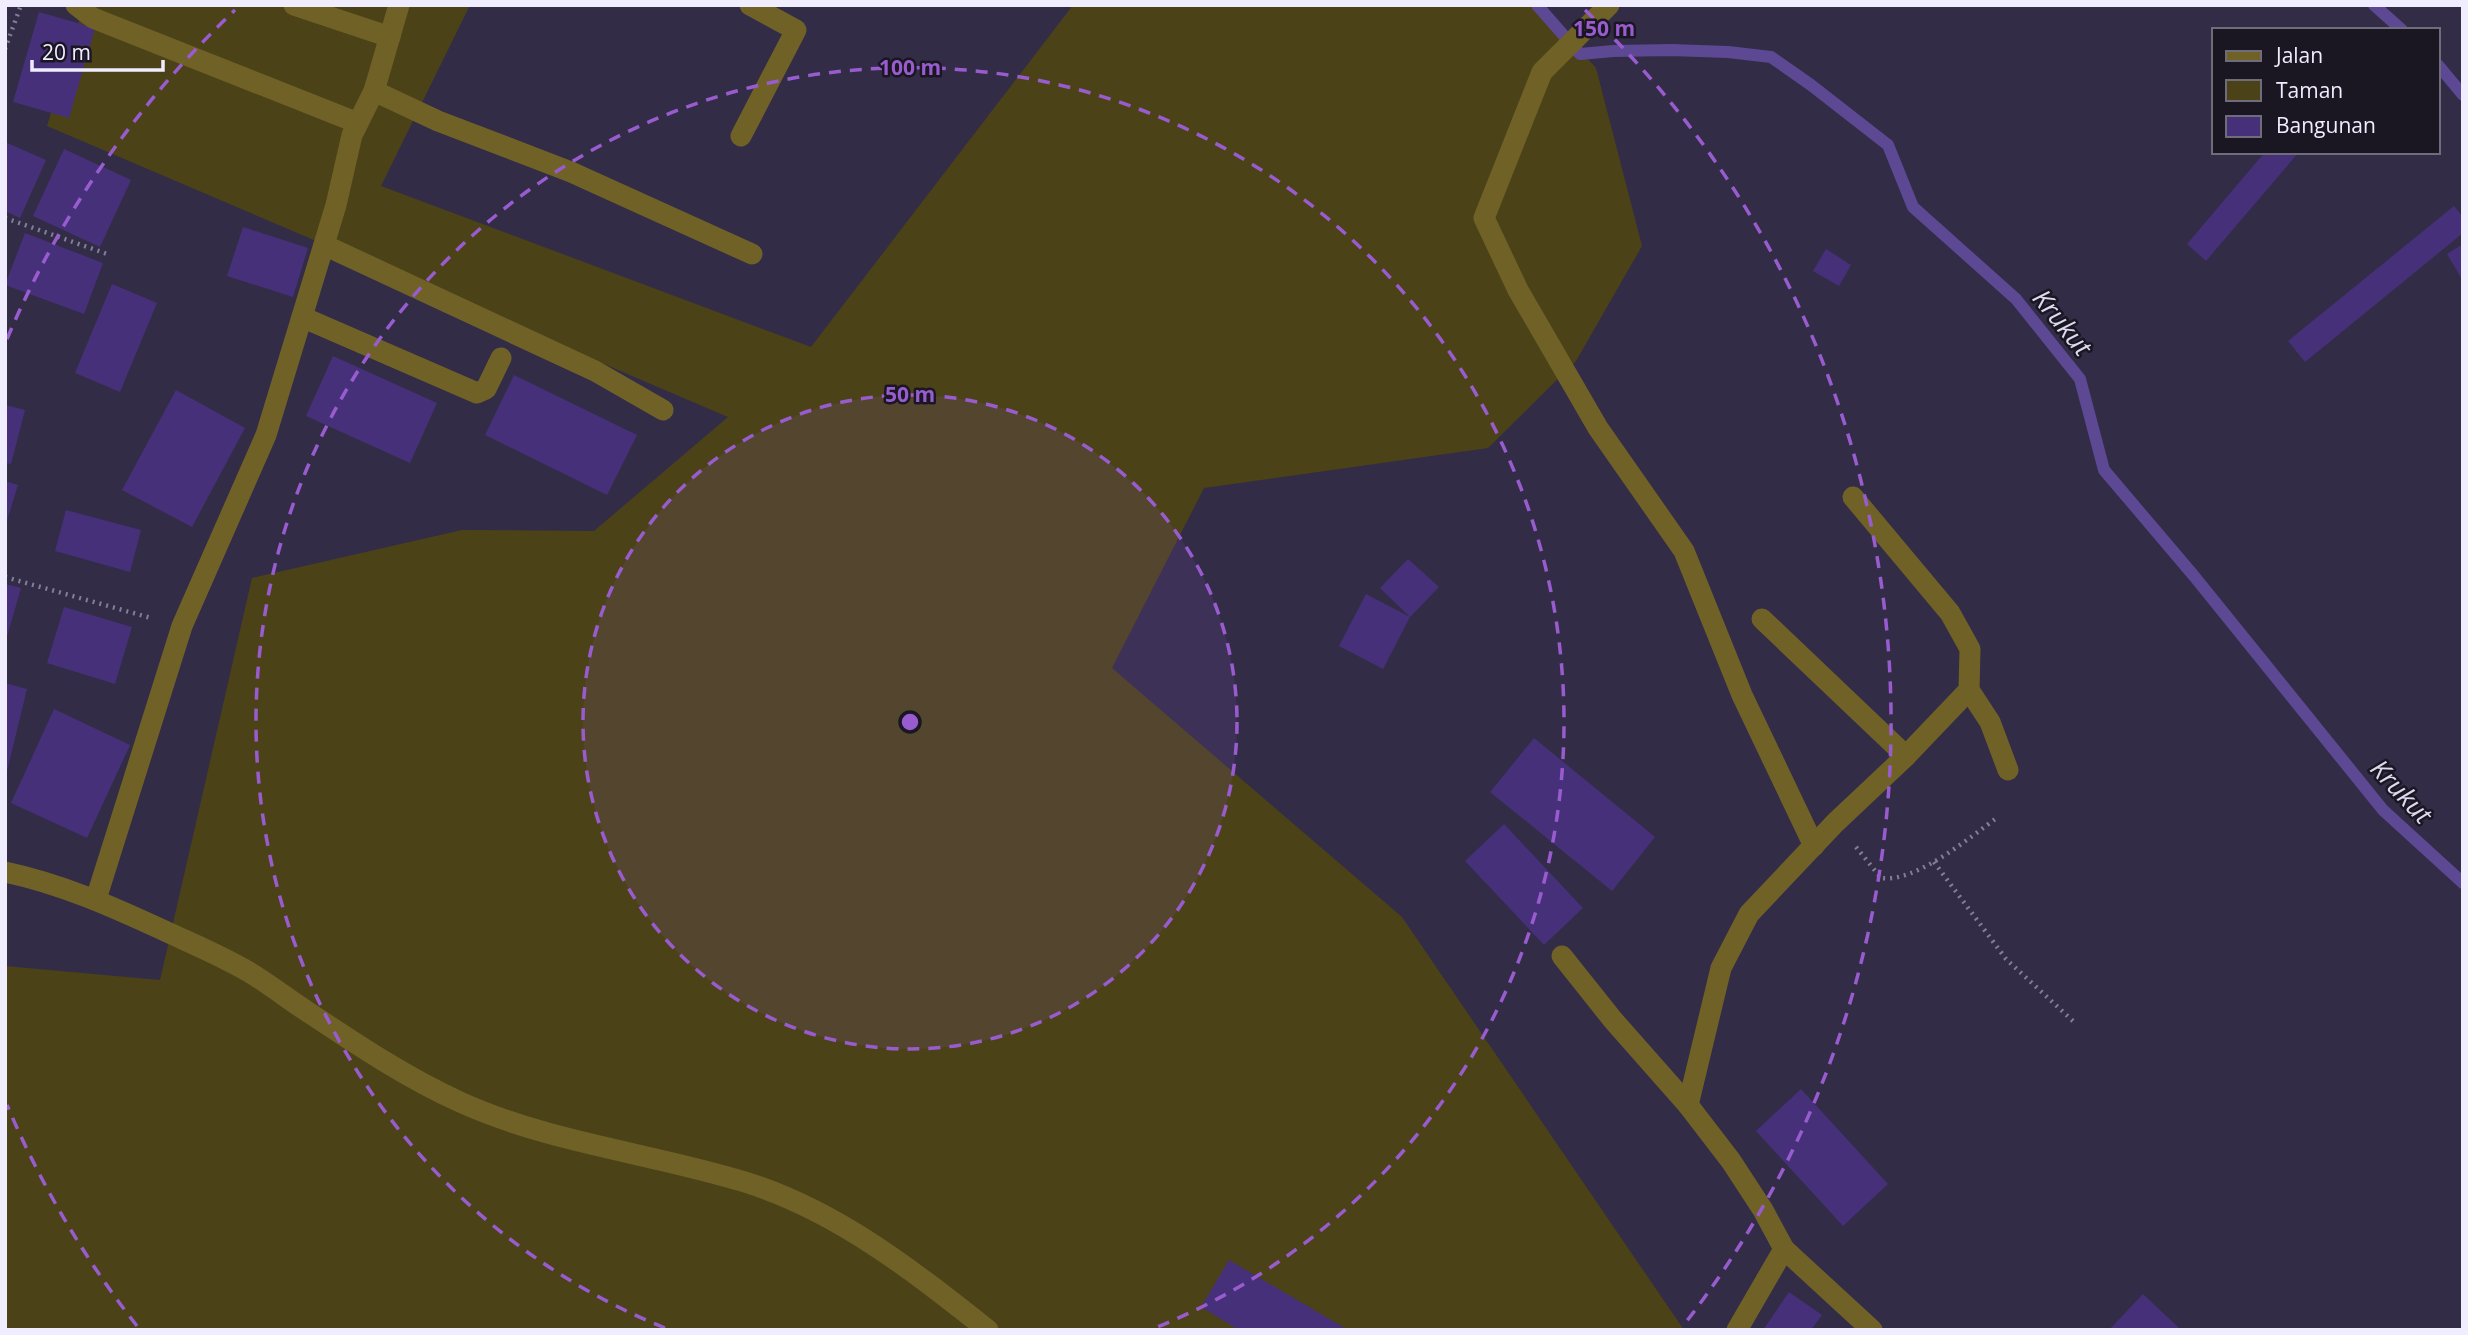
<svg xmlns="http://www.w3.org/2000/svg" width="2468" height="1335" font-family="'Open Sans',sans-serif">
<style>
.green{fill:#4c4218}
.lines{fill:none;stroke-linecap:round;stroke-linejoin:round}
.stream{stroke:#5d4893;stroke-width:12}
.building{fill:#463079}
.path{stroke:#827e95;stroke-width:4.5;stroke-dasharray:2 5;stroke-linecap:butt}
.street{stroke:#706227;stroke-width:21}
.ring{fill:none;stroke:#985ccf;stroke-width:3.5;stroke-dasharray:12 9}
.labels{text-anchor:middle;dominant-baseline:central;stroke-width:5;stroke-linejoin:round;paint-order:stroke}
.water-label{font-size:26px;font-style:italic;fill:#ddd9ee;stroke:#1a1723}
.centre{fill:#985ccf;stroke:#1a1723;stroke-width:3.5}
.ring-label{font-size:21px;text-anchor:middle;font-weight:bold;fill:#985ccf;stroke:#1a1723;stroke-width:5;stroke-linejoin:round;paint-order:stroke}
</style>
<rect width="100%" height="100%" fill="#322c47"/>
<polygon class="green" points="84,5 470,5 381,186 811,347 1073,5 1539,5 1596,68 1642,246 1576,361 1488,448 1204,488 1112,668 1402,917 1684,1330 5,1330 5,966 160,980 252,578 462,530 594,531 728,417 47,126"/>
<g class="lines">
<g class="stream">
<polyline points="1537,5 1580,54 1613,51 1671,50 1728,52 1771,57 1811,85 1888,145 1913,207 2016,299 2080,379 2104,470 2194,576 2383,810 2463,883"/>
<polyline points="2374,5 2402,30"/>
<polyline points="2438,65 2463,95"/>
</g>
</g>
<g class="building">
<polygon points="39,12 95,28 69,118 13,102"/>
<polygon points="5,142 46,160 20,218 5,211"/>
<polygon points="64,149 131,180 100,247 33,216"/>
<polygon points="2265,152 2299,152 2206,261 2187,244"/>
<polygon points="2454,206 2463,217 2463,233 2305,362 2288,341"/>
<polygon points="243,227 308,248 293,297 227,276"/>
<polygon points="25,233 103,263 84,314 5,285"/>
<polygon points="2463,244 2463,281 2447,254"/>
<polygon points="1826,249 1851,265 1839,286 1813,271"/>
<polygon points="112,284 157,303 120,392 75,373"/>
<polygon points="333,356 437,403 410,463 306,416"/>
<polygon points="514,375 637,435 607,495 485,435"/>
<polygon points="176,390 245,428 192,527 122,490"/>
<polygon points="5,405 25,410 11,464 5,463"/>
<polygon points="5,481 18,485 6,524 5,524"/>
<polygon points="66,510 141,530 130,572 55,551"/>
<polygon points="1408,559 1439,587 1410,617 1380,588"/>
<polygon points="5,584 21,588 6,640 5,640"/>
<polygon points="1366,594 1410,617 1383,669 1339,646"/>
<polygon points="64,607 132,627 115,684 47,663"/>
<polygon points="5,683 27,689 6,775 5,775"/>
<polygon points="54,709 130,745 87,838 11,803"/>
<polygon points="1534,738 1655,837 1612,891 1490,792"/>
<polygon points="1504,824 1583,908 1544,945 1465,861"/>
<polygon points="1801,1089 1888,1184 1843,1226 1756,1131"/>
<polygon points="1229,1260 1348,1330 1239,1330 1201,1307"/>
<polygon points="1789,1292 1822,1315 1811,1330 1763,1330"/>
<polygon points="2143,1294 2181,1330 2109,1330"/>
</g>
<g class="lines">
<g class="path">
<polyline points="5,49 21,5"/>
<polyline points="5,218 110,255"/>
<polyline points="5,577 151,618"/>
<path d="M1856 847 1881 878C1916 883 1970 837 1998 817"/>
<polyline points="1934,862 2006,959 2074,1022"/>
</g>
<g class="street">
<polyline points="76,5 93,18 358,123"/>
<polyline points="294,5 390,37"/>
<polyline points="1609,5 1542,72 1484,218 1518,290 1598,428 1684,551 1742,695 1814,846"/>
<polyline points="374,91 438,121 571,172 752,254"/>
<polyline points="741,136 796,30 750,5"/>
<polyline points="324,245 595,371 663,410"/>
<polyline points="302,317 477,393 486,389 501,358"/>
<polyline points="1853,497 1950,613 1970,649 1969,690 1906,756 1835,823 1749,914 1721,968 1688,1105 1731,1161 1763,1210 1784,1249 1872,1330"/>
<polyline points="1762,619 1906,756"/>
<polyline points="1969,690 1990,722 2008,770"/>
<path d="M5 872C62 884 113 907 165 931 193 944 222 956 249 972 269 984 288 999 308 1012 356 1044 407 1078 460 1102 550 1143 651 1153 745 1182 838 1211 913 1271 988 1330"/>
<polyline points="96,899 182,626 266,435 336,205 352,135 374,91 399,5"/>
<polyline points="1562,956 1613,1020 1688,1105"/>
<polyline points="1737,1330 1784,1249"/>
</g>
</g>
<circle cx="910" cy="722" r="327" fill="#985ccf" fill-opacity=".12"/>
<g class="ring">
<circle cx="910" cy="722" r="327"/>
<path d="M665 1328A654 654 0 1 1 1155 1328"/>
<path d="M137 1326A981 981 0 0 1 7 1105M7 339A981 981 0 0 1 235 10M1585 10A981 981 0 0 1 1683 1326"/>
</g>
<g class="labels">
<g class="water-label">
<text transform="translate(2063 322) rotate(51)">Krukut</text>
<text transform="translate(2402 791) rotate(47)">Krukut</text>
</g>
</g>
<circle cx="910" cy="722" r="10" class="centre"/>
<g class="ring-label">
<text x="1604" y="36">150 m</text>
<text x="910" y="75">100 m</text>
<text x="910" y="402">50 m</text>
</g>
<rect width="2468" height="1335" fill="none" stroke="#f0edff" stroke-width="14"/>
<rect x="2212" y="28" width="228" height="126" fill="#1a1723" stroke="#706d7b" stroke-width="2"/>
<rect x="2226" y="51" width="35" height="10" fill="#706227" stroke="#706d7b" stroke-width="2"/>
<text x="2276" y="63" font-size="21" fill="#f0edff">Jalan</text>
<rect x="2226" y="80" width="35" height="21" fill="#4c4218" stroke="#706d7b" stroke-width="2"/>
<text x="2276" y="98" font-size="21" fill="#f0edff">Taman</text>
<rect x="2226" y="116" width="35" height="21" fill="#463079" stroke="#706d7b" stroke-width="2"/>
<text x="2276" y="133" font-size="21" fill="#f0edff">Bangunan</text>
<path d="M32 60v10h131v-10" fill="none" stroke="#f0edff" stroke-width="3.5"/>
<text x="42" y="60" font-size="21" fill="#f0edff" stroke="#1a1723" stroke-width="5" paint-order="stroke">20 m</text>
</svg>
